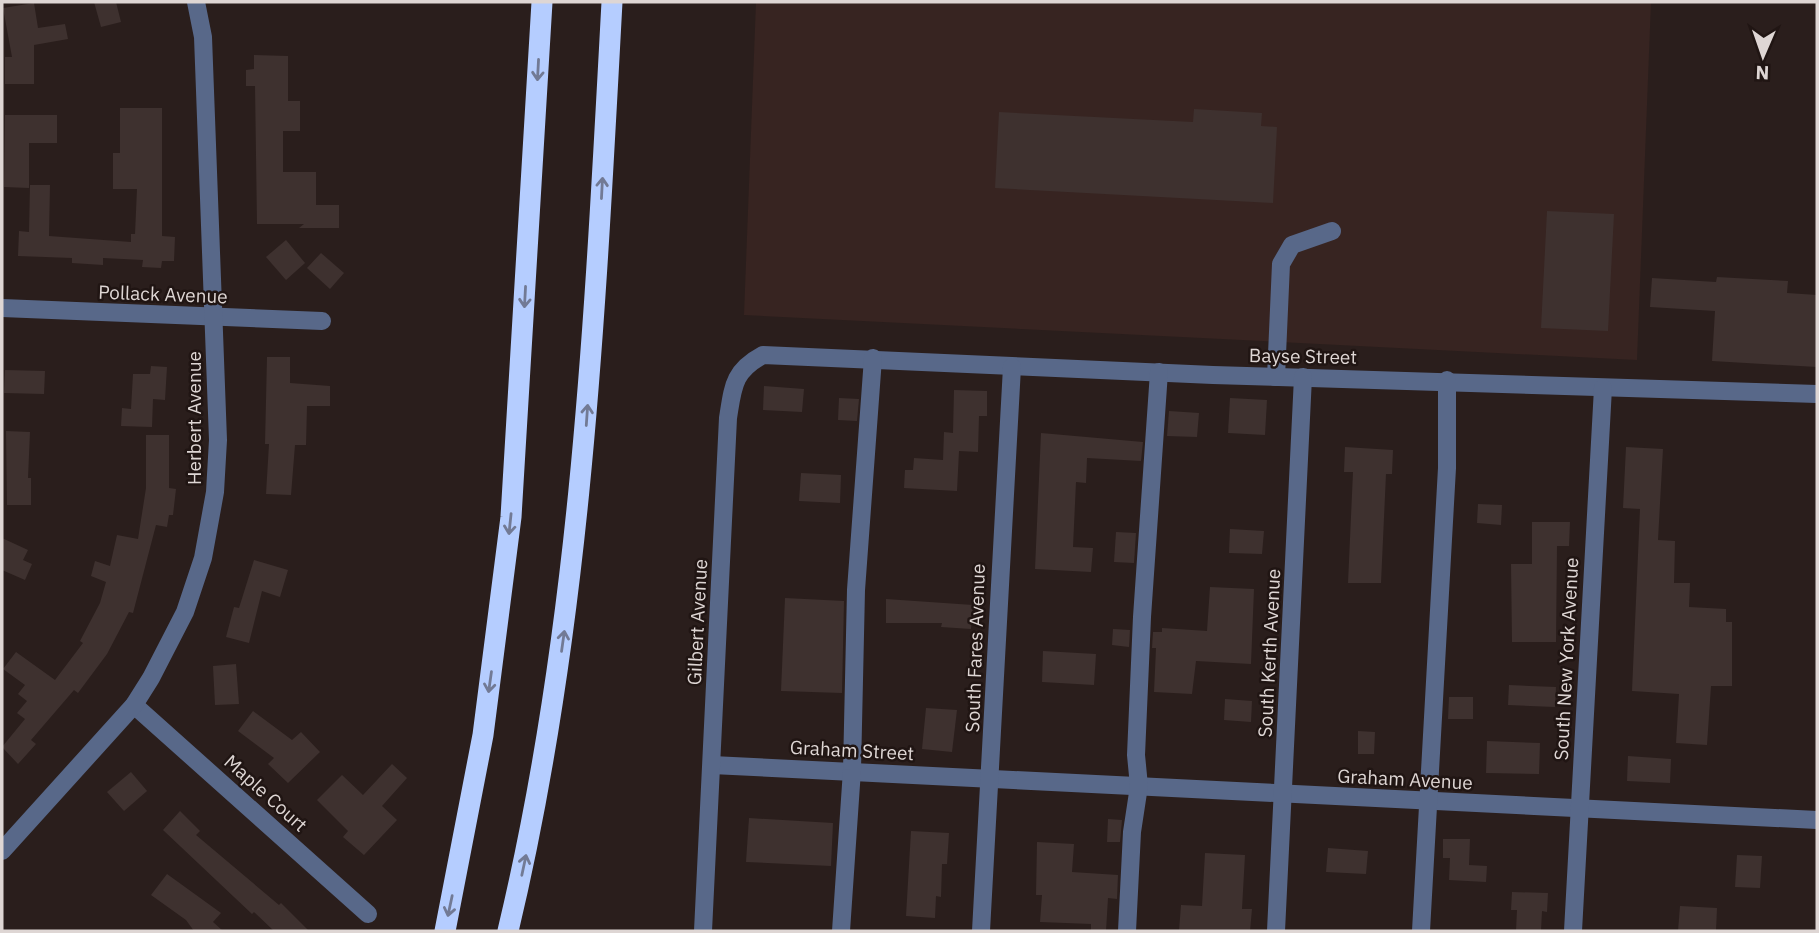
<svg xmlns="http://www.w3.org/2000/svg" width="1819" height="933" font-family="'IBM Plex Sans',sans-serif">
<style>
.built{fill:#372421}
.building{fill:#3e312f}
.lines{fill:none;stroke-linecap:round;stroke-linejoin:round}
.minor{stroke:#586889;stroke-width:18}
.highway{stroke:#b5cdff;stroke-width:21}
.oneway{stroke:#727a95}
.labels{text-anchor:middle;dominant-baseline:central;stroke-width:5;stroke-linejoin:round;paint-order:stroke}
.street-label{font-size:19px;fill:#ded6d4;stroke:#201513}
</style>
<rect width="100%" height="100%" fill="#2a1e1c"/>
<polygon class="built" points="756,2 1651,2 1637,360 744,315"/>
<g class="building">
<polygon points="94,2 116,2 121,22 101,27"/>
<polygon points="34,3 38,28 65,24 68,39 34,45 34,84 5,84 5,57 12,57 3,8"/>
<polygon points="254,55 288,56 288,101 300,101 300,131 283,131 283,172 316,172 316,205 339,205 339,228 299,228 304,224 257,224 255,86 246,86 246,70 254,69"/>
<polygon points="120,108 162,108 162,236 175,237 174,261 162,261 161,268 142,267 143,260 103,258 103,265 72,263 72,258 18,256 19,231 29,232 30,185 50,185 49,236 131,242 131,234 135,234 137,189 113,189 113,153 120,153"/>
<polygon points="1194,109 1262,113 1261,126 1277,127 1273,203 995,188 999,112 1193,122"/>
<polygon points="5,115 57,115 57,143 29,143 29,188 4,187"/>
<polygon points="1547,211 1614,214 1608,331 1541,328"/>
<polygon points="286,240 305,263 286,280 266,257"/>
<polygon points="321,253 344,273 330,289 307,268"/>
<polygon points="1717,277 1788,281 1787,293 1817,295 1817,367 1712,361 1715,311 1650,307 1652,278 1716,282"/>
<polygon points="267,357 290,357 290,383 330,386 330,406 307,406 306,445 295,445 291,495 266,494 269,444 265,444"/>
<polygon points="151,366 167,367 165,400 153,399 152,427 121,426 122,408 131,409 133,374 150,374"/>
<polygon points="5,370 45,371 44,394 4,393"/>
<polygon points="764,386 804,389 802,412 763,410"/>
<polygon points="954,390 987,391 987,416 979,416 978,452 959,451 957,491 904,488 905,470 913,470 914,458 943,460 944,432 953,433"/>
<polygon points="839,398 859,399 857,421 838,420"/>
<polygon points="1230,398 1267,400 1265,435 1228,433"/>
<polygon points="1169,411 1199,413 1197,437 1167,436"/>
<polygon points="6,431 30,432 28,478 31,478 31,505 7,505"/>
<polygon points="1041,433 1143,442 1141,461 1087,458 1086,483 1076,482 1073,547 1093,548 1091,572 1035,569"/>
<polygon points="146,435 169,435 169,488 176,489 173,515 169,515 167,527 156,525 133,613 129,612 107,654 78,693 74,690 31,740 36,744 18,764 2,747 25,719 17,713 27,701 18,694 25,685 3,669 16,652 55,680 83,643 80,641 100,603 106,582 91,576 95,561 110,566 117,535 138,539 146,488"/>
<polygon points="1345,447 1393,450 1392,474 1386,474 1381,583 1348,583 1353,472 1344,472"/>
<polygon points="1626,447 1663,449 1658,540 1675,541 1674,583 1690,583 1689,607 1726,609 1726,622 1732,622 1732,686 1711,686 1707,745 1676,743 1679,694 1632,691 1640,509 1623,508"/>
<polygon points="801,473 841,475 840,503 799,501"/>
<polygon points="1478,504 1502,505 1501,525 1477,523"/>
<polygon points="1532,522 1570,522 1569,546 1557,546 1556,642 1512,642 1511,564 1532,564"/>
<polygon points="1230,529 1264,531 1262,554 1229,553"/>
<polygon points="1116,532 1136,533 1134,563 1114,562"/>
<polygon points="2,538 28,550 23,560 32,564 25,580 2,570"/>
<polygon points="254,560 288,570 280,597 262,591 249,643 226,637 234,607 239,608"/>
<polygon points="1210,587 1254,589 1251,664 1196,661 1192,694 1154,692 1156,648 1152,648 1153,632 1162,632 1162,628 1207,631"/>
<polygon points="785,598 844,601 842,693 781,691"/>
<polygon points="886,599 973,605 971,629 941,627 942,623 886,623"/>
<polygon points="1113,629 1130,630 1129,647 1112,645"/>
<polygon points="1043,651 1096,654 1094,685 1042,682"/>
<polygon points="236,664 239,704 215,705 213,666"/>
<polygon points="1509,685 1556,687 1555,707 1508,705"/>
<polygon points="1449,697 1473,697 1473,719 1448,719"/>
<polygon points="1225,699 1252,701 1251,722 1224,720"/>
<polygon points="926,708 957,710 952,752 922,749"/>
<polygon points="253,711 292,740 301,732 320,752 288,783 268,764 274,758 238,731"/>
<polygon points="1358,731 1375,732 1374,754 1358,754"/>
<polygon points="1487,741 1540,743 1539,774 1486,773"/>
<polygon points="1628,756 1671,759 1670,783 1627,781"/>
<polygon points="392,764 407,778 382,806 397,820 364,855 343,837 348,831 317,800 342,775 363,795"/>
<polygon points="131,772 147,791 124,811 107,792"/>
<polygon points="180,811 200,831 196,835 279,905 281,903 309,931 274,931 254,912 252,914 163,830"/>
<polygon points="749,818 833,823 831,866 746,862"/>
<polygon points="1108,819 1122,820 1120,842 1107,842"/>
<polygon points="911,831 949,833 947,864 942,864 941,897 936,896 935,918 906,916"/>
<polygon points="1443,839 1470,839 1469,865 1487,866 1486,882 1449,880 1450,858 1443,858"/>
<polygon points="1037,842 1074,844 1072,872 1118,875 1117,899 1108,898 1106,931 1091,931 1091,924 1040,922 1042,895 1036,895"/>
<polygon points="1328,848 1368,851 1366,874 1326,872"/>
<polygon points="1205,853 1245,855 1242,909 1252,909 1250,931 1179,931 1181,905 1202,906"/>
<polygon points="1737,855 1762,856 1760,888 1735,887"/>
<polygon points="167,874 221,913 213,922 223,931 194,931 186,920 151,895"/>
<polygon points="1512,892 1548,893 1547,912 1542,911 1541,931 1516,931 1517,910 1511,910"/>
<polygon points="1680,906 1717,908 1716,931 1678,931"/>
</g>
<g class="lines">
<g class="minor">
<polyline points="2,308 322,321"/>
<polyline points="1276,377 1281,264 1292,245 1332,231"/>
<polyline points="134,705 368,914"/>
<polyline points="712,765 1817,820"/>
<polyline points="2,851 134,705 151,678 185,612 203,558 215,492 218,440 203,37 196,2"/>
<path d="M703 931 728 418C733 387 733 371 763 355L1213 375 1817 394"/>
<polyline points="841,931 852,770 856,590 873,358"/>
<polyline points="981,931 1012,367"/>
<polyline points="1127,931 1132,832 1139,786 1136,755 1142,617 1159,372"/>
<polyline points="1276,931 1303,377"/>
<polyline points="1421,931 1447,468 1447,380"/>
<polyline points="1573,931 1603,388"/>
</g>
<g class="highway">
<polyline points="445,931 483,735 511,517 542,2"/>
<path d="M508 931C581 626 595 314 612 2"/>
</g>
</g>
<defs><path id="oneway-shaft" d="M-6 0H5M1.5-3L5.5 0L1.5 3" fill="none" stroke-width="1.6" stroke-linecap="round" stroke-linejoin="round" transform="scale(1.75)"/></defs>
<g class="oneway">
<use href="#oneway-shaft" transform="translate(538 70) rotate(93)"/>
<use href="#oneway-shaft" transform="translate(602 188) rotate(-87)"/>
<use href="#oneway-shaft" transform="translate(525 297) rotate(93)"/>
<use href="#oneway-shaft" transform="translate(587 415) rotate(-86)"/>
<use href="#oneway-shaft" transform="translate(510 524) rotate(96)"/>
<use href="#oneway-shaft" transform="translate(563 641) rotate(-82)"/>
<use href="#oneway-shaft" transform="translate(490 682) rotate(98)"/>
<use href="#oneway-shaft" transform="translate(524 865) rotate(-78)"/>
<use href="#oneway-shaft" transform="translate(450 906) rotate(102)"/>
</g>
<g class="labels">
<g class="street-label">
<text transform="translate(163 294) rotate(2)">Pollack Avenue</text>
<text transform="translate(1303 356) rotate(1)">Bayse Street</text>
<text transform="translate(194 418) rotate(-90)">Herbert Avenue</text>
<text transform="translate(697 622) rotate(-87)">Gilbert Avenue</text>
<text transform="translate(975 648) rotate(-88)">South Fares Avenue</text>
<text transform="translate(1269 653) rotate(-87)">South Kerth Avenue</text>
<text transform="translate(1566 659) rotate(-87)">South New York Avenue</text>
<text transform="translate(852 750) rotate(3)">Graham Street</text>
<text transform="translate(1405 779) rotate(3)">Graham Avenue</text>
<text transform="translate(266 793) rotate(42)">Maple Court</text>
</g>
</g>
<rect width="1819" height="933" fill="none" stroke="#ded6d4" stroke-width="7"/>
<g transform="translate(1763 56) rotate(182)" stroke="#201513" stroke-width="5" paint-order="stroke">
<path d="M0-5L12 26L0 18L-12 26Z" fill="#ded6d4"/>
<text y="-10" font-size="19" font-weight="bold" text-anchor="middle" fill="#ded6d4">N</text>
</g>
</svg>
